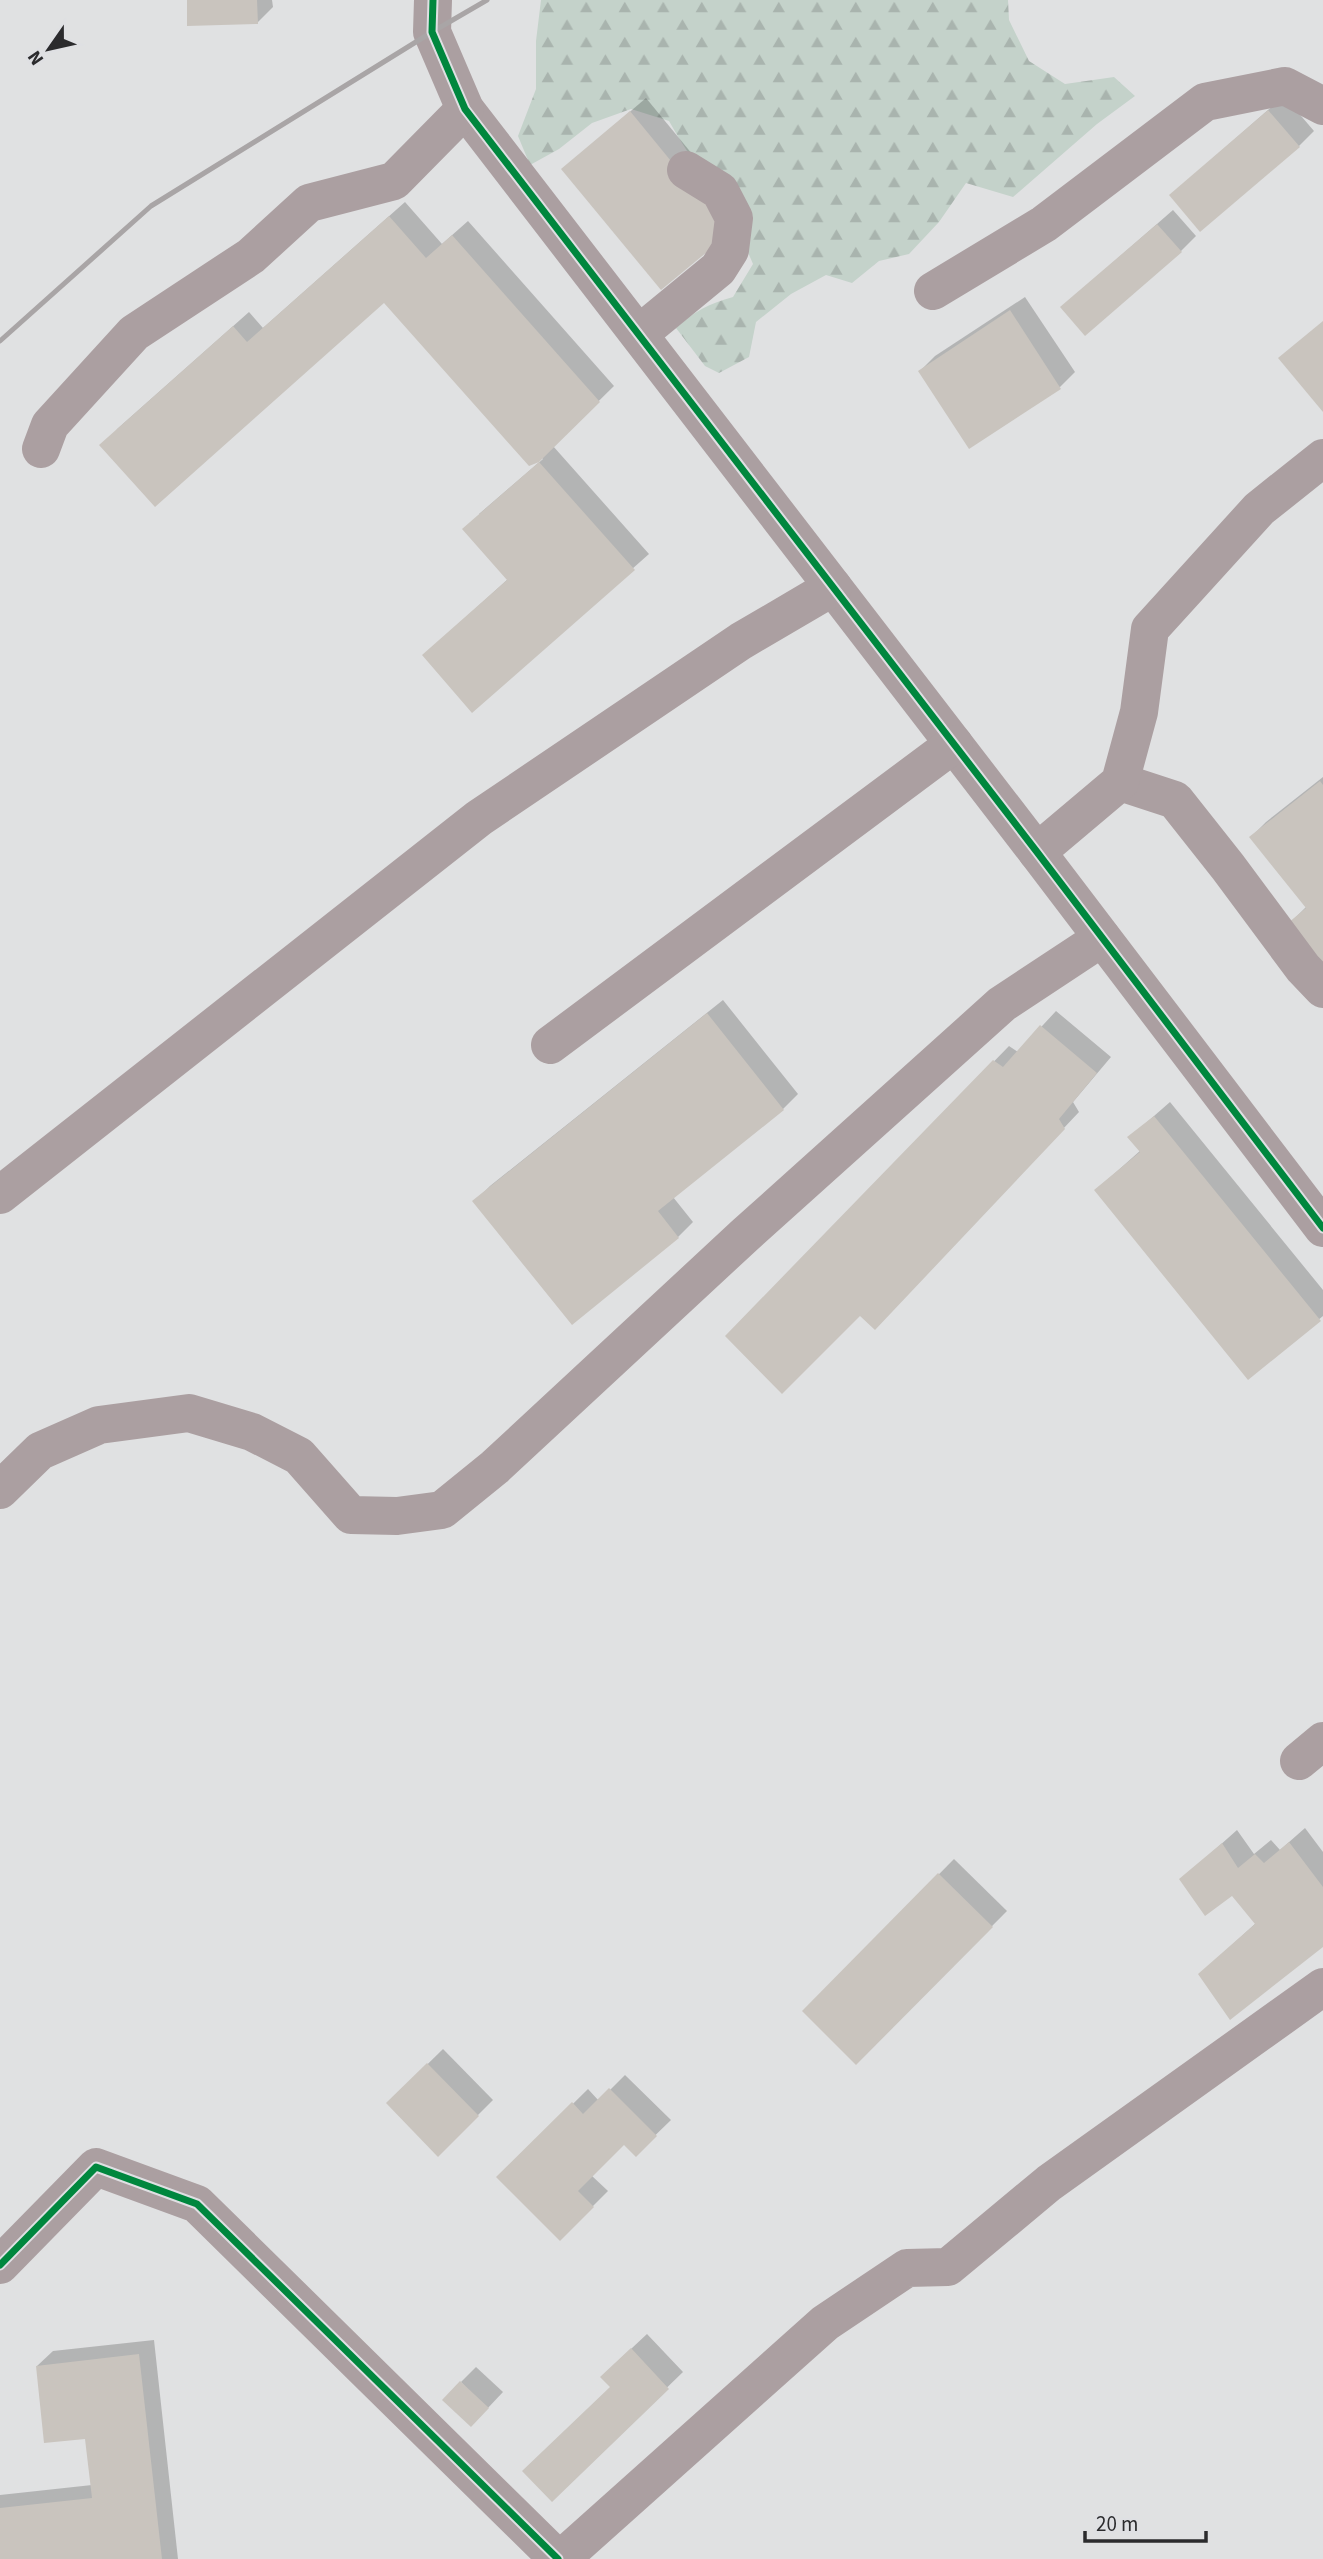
<svg xmlns="http://www.w3.org/2000/svg" width="1323" height="2559" font-family="'Source Sans 3',sans-serif">
<style>
.forest{fill:url(#forest-firs)}
.shadow{fill:#0003}
.building{fill:#c9c4be}
.lines{fill:none;stroke-linecap:round;stroke-linejoin:round}
.minor{stroke:#ab9fa1;stroke-width:38}
.rail{stroke:#a9a5a6;stroke-width:5}
.cycleway-casing{stroke:#dfe0e3;stroke-width:11}
.cycleway{stroke:#00873e;stroke-width:7}
</style>
<defs>
<pattern id="forest-firs" width="22" height="20" patternUnits="userSpaceOnUse" patternTransform="scale(1.75)"><rect width="22" height="20" fill="#c4d2ca"/><path d="M5 1l3.5 6h-7zM16 11l3.5 6h-7z" fill="#a9b4ae"/></pattern>
</defs>
<rect width="100%" height="100%" fill="#e0e1e2"/>
<path class="forest" d="M541 0H1008L1009 20 1029 61 1065 84 1114 77 1135 96 1097 124 1013 197 966 183 939 222 909 254 879 261 852 283 826 275 791 294 756 322 749 357 719 373 705 366 676 328C693 312 710 303 733 297L753 264C732 213 696 169 669 121L631 109 592 123 559 149 530 165 518 136 536 89V41Z"/>
<g class="shadow">
<polygon points="188,0 272,0 273,7 257,23"/>
<polygon points="1284,96 1314,131 1299,146 1171,195"/>
<polygon points="646,98 744,217 563,169"/>
<polygon points="405,202 442,244 468,221 614,386 553,446 649,554 472,711 424,655 508,579 479,514 543,459 384,301 116,430 249,312 263,328"/>
<polygon points="1173,210 1196,236 1181,251 1078,293"/>
<polygon points="1025,297 1075,372 1060,387 920,371 935,356"/>
<polygon points="1323,777 1323,962 1290,923 1307,906 1251,837 1266,822"/>
<polygon points="723,1000 798,1094 783,1109 673,1197 693,1222 678,1237 475,1201 490,1186"/>
<polygon points="1056,1011 1111,1057 1073,1102 1079,1112 890,1312 860,1314 727,1336 1009,1046 1018,1052"/>
<polygon points="1170,1102 1323,1290 1323,1316 1248,1377 1096,1190 1141,1150 1130,1137"/>
<polygon points="1305,1828 1323,1852 1323,1945 1200,1974 1256,1923 1232,1894 1182,1879 1237,1830 1254,1854 1271,1840 1280,1850"/>
<polygon points="954,1859 1007,1911 856,2063 804,2011"/>
<polygon points="443,2049 493,2100 438,2155 388,2103"/>
<polygon points="625,2075 671,2120 636,2154 624,2143 591,2175 608,2191 560,2239 499,2177 588,2089 599,2101"/>
<polygon points="647,2334 683,2372 552,2499 612,2387 617,2362"/>
<polygon points="154,2340 178,2559 0,2559 0,2495 92,2485 87,2437 37,2366 53,2351"/>
<polygon points="476,2367 503,2392 486,2410 461,2382"/>
</g>
<g class="building">
<polygon points="187,0 257,0 258,24 187,26"/>
<polygon points="1268,110 1300,147 1200,232 1169,195"/>
<polygon points="630,111 730,233 661,290 561,169"/>
<polygon points="389,216 426,258 452,235 600,402 539,462 529,466 384,303 155,507 99,445 233,326 247,342"/>
<polygon points="1157,224 1182,252 1085,336 1060,307"/>
<polygon points="1010,310 1061,389 969,449 918,371"/>
<polygon points="1323,321 1323,412 1278,358"/>
<polygon points="539,462 635,570 472,713 422,655 507,580 462,529"/>
<polygon points="1320,781 1323,785 1323,964 1288,923 1306,908 1249,837"/>
<polygon points="707,1013 784,1110 658,1211 679,1238 572,1325 472,1201"/>
<polygon points="1040,1025 1097,1073 1059,1119 1065,1129 875,1330 860,1316 782,1394 725,1336 993,1060 1003,1067"/>
<polygon points="1154,1116 1321,1321 1248,1380 1094,1190 1140,1152 1127,1137"/>
<polygon points="1289,1842 1323,1887 1323,1947 1230,2020 1198,1974 1255,1924 1232,1896 1205,1916 1179,1879 1222,1843 1238,1868 1255,1854 1264,1863"/>
<polygon points="938,1873 993,1927 856,2065 802,2011"/>
<polygon points="427,2063 479,2116 438,2157 386,2103"/>
<polygon points="609,2088 657,2136 636,2157 624,2145 578,2191 594,2207 560,2241 496,2177 572,2102 583,2114"/>
<polygon points="631,2348 669,2389 552,2502 522,2471 610,2387 600,2377"/>
<polygon points="139,2354 162,2559 0,2559 0,2508 92,2498 85,2439 44,2443 36,2366"/>
<polygon points="460,2381 489,2408 471,2427 442,2400"/>
</g>
<g class="lines">
<g class="minor">
<polyline points="433,0 432,32 465,109 1037,852 1323,1228"/>
<polyline points="933,291 1044,224 1205,102 1285,86 1323,106"/>
<polyline points="639,334 718,269 730,250 734,218 720,191 686,170"/>
<polyline points="41,449 50,425 134,333 251,256 309,203 394,181 465,109"/>
<polyline points="1120,782 1175,800 1228,867 1303,968 1323,989"/>
<polyline points="1037,852 1120,782 1139,712 1150,629 1259,509 1323,458"/>
<polyline points="550,1045 954,744"/>
<polyline points="0,1195 479,818 741,641 833,587"/>
<polyline points="0,1490 40,1451 99,1425 189,1413 252,1432 299,1456 351,1515 397,1516 442,1510 495,1467 745,1235 1002,1004 1102,938"/>
<polyline points="1299,1761 1323,1741"/>
<polyline points="0,2265 96,2167 197,2204 558,2559"/>
<polyline points="561,2559 825,2323 907,2268 948,2267 1049,2183 1323,1987"/>
</g>
<polyline class="rail" points="0,341 151,206 432,32 487,0"/>
<g class="cycleway-casing">
<g id="cycleway">
<polyline points="433,0 432,32 465,109 1037,852 1323,1228"/>
<polyline points="0,2265 96,2167 197,2204 558,2559"/>
</g>
</g>
<use href="#cycleway" class="cycleway"/>
</g>
<g transform="translate(49 49) rotate(236)" stroke="#dfe0e3" stroke-width="5" paint-order="stroke">
<path d="M0-5L12 26L0 18L-12 26Z" fill="#2b2b2d"/>
<text y="-10" font-size="19" font-weight="bold" text-anchor="middle" fill="#2b2b2d">N</text>
</g>
<path d="M1085 2531v10h121v-10" fill="none" stroke="#2b2b2d" stroke-width="3.5"/>
<text x="1096" y="2531" font-size="21" fill="#2b2b2d" stroke="#dfe0e3" stroke-width="5" paint-order="stroke">20 m</text>
</svg>
